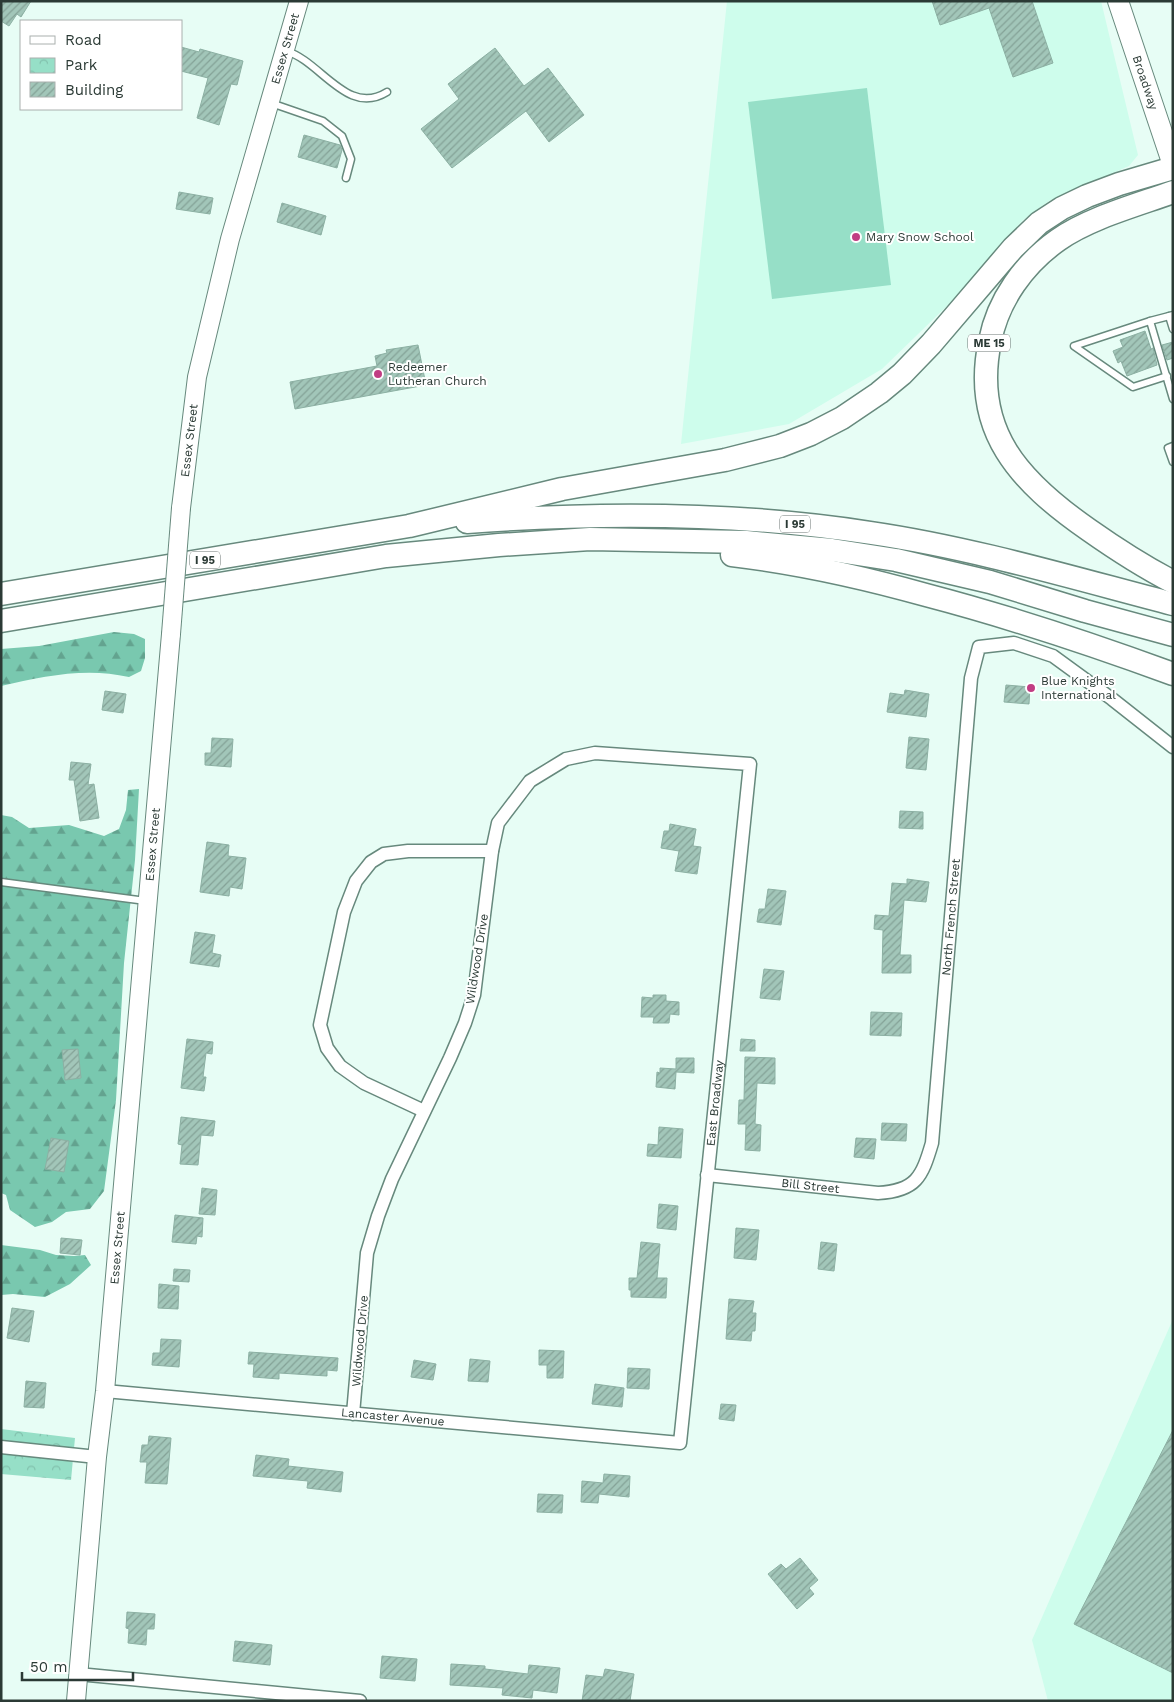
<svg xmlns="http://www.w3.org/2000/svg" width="1174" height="1702" font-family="'Work Sans',sans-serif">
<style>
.built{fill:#cefdec}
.forest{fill:url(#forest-firs)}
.park{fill:url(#park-crowns)}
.pitch{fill:#96dfc7}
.building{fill:url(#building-hatch);stroke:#8cb0a3}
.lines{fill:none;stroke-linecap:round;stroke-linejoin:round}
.lane-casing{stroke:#67897d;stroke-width:9}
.street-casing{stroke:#67897d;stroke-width:15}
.secondary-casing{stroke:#67897d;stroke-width:20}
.primary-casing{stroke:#67897d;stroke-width:22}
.highway-casing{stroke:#67897d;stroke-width:25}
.lane{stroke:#fff;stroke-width:6}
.street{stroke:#fff;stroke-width:12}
.secondary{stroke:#fff;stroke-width:18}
.primary{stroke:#fff;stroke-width:20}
.highway{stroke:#fff;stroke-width:22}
.secondary-bridge-casing{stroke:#67897d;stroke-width:20;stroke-linecap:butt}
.secondary-bridge{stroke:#fff;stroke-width:18}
.poi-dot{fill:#c13d83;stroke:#fff;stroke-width:2}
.labels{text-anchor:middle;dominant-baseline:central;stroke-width:4;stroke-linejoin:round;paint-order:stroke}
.shield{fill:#fff;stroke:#6b7572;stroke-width:1}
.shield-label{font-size:11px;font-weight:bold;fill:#2b3a35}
.street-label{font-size:12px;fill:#2b3a35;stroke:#fff}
.poi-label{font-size:12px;fill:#2b3a35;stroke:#fff;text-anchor:start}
</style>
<defs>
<pattern id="forest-firs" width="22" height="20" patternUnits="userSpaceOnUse" patternTransform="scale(1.25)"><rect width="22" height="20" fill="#79c8af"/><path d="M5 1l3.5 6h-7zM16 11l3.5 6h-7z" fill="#63a38f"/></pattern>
<pattern id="park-crowns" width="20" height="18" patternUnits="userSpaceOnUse" patternTransform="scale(1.25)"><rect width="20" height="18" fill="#96dfc7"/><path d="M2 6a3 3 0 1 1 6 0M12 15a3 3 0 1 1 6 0" fill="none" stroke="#81c0ac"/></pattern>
<pattern id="building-hatch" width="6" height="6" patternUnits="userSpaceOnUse" patternTransform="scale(1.25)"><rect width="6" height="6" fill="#a2c6b9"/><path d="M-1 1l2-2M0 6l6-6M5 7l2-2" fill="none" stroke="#84a297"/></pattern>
</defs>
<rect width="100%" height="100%" fill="#e7fdf5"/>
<g class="built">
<polygon points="727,1 1101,1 1138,155 1129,166 1049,201 1023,220 949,304 882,369 789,424 681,444"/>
<polygon points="1173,1319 1173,1701 1048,1701 1032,1640"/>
</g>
<g class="forest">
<path d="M114 632 134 634 145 639V658L141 671 129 677C86 667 44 676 1 686V649L39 646Z"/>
<polygon points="139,789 135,860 124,963 116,1100 104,1191 90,1209 66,1212 52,1222 35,1227 10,1210 6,1195 1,1193 1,815 12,817 29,828 69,825 104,836 119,829 126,810 128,790"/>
<polygon points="1,1245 40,1250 56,1255 74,1256 85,1255 91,1265 70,1284 45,1297 13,1294 1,1295"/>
</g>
<polygon class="park" points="1,1429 75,1438 71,1480 1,1474"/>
<polygon class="pitch" points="867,88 891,285 772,299 748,102"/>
<g class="building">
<polygon points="1,1 31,1 21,17 17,14 9,26 1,21"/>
<polygon points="932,1 1032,1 1053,63 1013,77 989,8 940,25"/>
<polygon points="181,47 199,52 200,49 243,61 237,85 231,84 219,125 197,118 208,78 181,71"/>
<polygon points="495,48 524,86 548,68 584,115 549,142 526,111 452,168 421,129 459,99 448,84"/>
<polygon points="304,135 340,145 342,150 337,168 298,157"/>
<polygon points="179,192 213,198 210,214 176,209"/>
<polygon points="282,203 326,216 321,235 277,222"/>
<polygon points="1145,331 1151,349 1153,348 1157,365 1127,376 1121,361 1118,363 1113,351 1123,347 1120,340"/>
<polygon points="1173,342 1173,358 1167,360 1162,345"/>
<polygon points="418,345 426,385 295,409 290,382 377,366 375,356 387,353 386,350"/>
<polygon points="1006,685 1030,687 1029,704 1004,702"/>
<polygon points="905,690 929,694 926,717 887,712 890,693 904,695"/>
<polygon points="105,691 126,694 123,713 102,710"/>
<polygon points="909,737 929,739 926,770 906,768"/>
<polygon points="212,738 233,739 231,767 205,765 205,753 211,753"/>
<polygon points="71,762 91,764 88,785 94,784 99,818 80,821 74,780 69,780"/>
<polygon points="900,811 923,812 923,829 899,828"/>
<polygon points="670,824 696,829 693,846 701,847 697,874 675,871 679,851 661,848 664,831 669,831"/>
<polygon points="207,842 229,845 228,856 246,858 242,889 230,887 229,896 200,892"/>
<polygon points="907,879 929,882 926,902 904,900 900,955 911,955 911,973 882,973 883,930 874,929 875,915 889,916 892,883 907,884"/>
<polygon points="768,889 786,891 781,925 757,922 759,909 765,909"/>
<polygon points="195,932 215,935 212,953 221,955 219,967 190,963"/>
<polygon points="764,969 784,971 780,1000 760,998"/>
<polygon points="653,995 666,995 666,1001 679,1002 679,1015 670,1014 669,1023 653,1023 654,1017 641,1017 642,997 653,998"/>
<polygon points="871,1012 902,1013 901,1036 870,1035"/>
<polygon points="187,1039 213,1042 212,1054 206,1053 203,1077 206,1077 204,1091 181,1088"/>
<polygon points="741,1039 755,1040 755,1051 740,1051"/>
<polygon points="78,1049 81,1078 65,1080 62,1050"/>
<polygon points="745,1057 775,1058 775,1084 757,1083 755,1124 761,1125 760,1151 745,1150 746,1124 738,1124 739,1100 744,1100"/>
<polygon points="676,1058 694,1058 694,1073 676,1072 675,1089 656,1087 657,1072 660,1073 660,1068 676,1069"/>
<polygon points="181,1117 215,1121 213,1136 201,1135 198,1165 180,1164 182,1145 178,1144"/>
<polygon points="882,1123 907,1124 906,1141 881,1140"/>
<polygon points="659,1127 683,1129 681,1158 647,1156 648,1144 658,1145"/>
<polygon points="51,1138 69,1141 64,1172 45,1169"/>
<polygon points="856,1138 876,1139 874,1159 854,1157"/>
<polygon points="202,1188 217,1190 215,1215 199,1214"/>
<polygon points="659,1204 678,1206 676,1230 657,1228"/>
<polygon points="175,1215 203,1218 202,1237 197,1236 196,1244 172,1242"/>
<polygon points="736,1228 759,1230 756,1260 734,1258"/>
<polygon points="61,1238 82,1240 80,1255 60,1253"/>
<polygon points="641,1242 660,1244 657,1278 667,1278 666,1298 631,1297 631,1290 629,1290 629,1278 637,1278"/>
<polygon points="821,1242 837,1244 834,1271 818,1269"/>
<polygon points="174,1269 190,1270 189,1282 173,1281"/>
<polygon points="159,1284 179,1286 178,1309 158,1308"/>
<polygon points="729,1299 754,1301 752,1313 756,1313 755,1331 752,1331 751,1341 726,1339"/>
<polygon points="12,1308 34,1311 29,1342 7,1338"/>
<polygon points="161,1339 181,1340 179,1367 152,1365 153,1353 160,1353"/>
<polygon points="539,1350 564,1351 563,1378 547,1378 547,1365 539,1365"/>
<polygon points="249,1352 338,1358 337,1371 327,1370 327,1376 279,1373 279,1379 253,1377 254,1364 248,1364"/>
<polygon points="470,1359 490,1361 488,1382 468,1381"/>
<polygon points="414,1360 436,1364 433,1380 411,1377"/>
<polygon points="628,1368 650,1369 649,1389 627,1388"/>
<polygon points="26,1381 46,1383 44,1408 24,1407"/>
<polygon points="595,1384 624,1388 622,1407 592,1404"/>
<polygon points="721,1404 736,1405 734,1421 719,1419"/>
<polygon points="1173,1430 1173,1673 1074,1624"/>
<polygon points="149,1436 171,1438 167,1484 145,1483 147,1462 140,1462 142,1445 148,1445"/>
<polygon points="256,1455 289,1459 288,1466 343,1472 341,1492 307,1488 308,1481 253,1476"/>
<polygon points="604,1474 630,1476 629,1497 599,1494 598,1503 581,1502 582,1481 603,1483"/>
<polygon points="538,1494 563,1495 562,1513 537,1512"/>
<polygon points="800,1558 818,1580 809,1588 814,1594 797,1609 768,1574 781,1564 786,1569"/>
<polygon points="127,1612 155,1614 154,1629 147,1629 146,1645 128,1643 129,1629 126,1628"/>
<polygon points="235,1641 272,1645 270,1665 233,1661"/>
<polygon points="382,1656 417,1659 415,1681 380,1678"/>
<polygon points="451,1664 485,1666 485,1669 528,1674 529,1665 560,1668 557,1693 533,1690 532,1698 502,1695 503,1688 450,1685"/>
<polygon points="605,1669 634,1674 630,1701 616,1699 616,1701 582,1701 586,1675 603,1677"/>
</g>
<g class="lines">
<g class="lane-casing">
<g id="lane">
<path d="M286 51C321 61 347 117 387 92"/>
<polyline points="271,103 323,121 342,136 351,159 346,178"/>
<polyline points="1173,315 1150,321 1173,399"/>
<polyline points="1169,316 1173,329"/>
<polyline points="1150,321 1074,346 1133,387 1167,376"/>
<polyline points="1173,446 1168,448 1173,462"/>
<polyline points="1,882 146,901"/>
</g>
</g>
<g class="street-casing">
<g id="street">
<polyline points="424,1111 364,1083 340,1066 327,1048 320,1025 344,912 356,881 371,862 384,854 408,851 492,851"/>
<path id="s1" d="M707 1175 878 1193C916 1191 922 1177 932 1143L971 678 979 647 1014 643 1053 656 1112 699 1173 747"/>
<path id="s2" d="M105 1391 680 1443 750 764 595 753 566 759 530 781 498 823 492 851 474 995 465 1023 450 1058 392 1179 378 1216 367 1253 353 1414"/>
<polyline points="1,1447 97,1457"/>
<polyline points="78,1674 360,1701"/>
</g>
</g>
<g class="secondary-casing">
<g id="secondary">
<path id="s3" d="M181 508 197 377 230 239 299 1"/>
<path id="s4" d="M76 1701 97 1457 105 1391 171 634"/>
</g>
</g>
<g class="primary-casing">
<g id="primary">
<path id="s5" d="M1118 1 1173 165"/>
</g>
</g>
<g class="highway-casing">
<g id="highway">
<path d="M1173 192C1137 205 1089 218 1058 240 1024 264 998 300 990 341 971 431 1020 482 1089 530 1116 549 1144 567 1173 582"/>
<path d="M467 522C602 512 737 512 871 533 973 548 1073 578 1173 604"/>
<path d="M732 555C798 563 862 577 926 595 1010 617 1091 644 1173 674"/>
<polyline points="1,594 409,526 562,489 725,460 780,446 811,434 842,418 879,393 902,374 931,344 1013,248 1039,223 1062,208 1087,196 1119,184 1173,168"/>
<polyline points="1,621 386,556 499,545 590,539 746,542 832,550 896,560 990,582 1085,611 1173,635"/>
</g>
</g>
<use href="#lane" class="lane"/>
<use href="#street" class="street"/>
<use href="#secondary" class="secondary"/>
<use href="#primary" class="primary"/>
<use href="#highway" class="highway"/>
<g class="secondary-bridge-casing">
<polyline id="secondary-bridge" points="171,634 181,508"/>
</g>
<use href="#secondary-bridge" class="secondary-bridge"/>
</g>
<g class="poi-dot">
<circle cx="856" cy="237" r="5"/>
<circle cx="378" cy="374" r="5"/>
<circle cx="1031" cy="688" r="5"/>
</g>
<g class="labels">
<g class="shield">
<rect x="968" y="334.5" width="42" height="17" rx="4"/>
<rect x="780" y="515.5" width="30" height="17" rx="4"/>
<rect x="190" y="551.5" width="30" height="17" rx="4"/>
</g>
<g class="shield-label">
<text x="989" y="343">ME 15</text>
<text x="795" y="524">I 95</text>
<text x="205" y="560">I 95</text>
</g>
<g class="street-label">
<text stroke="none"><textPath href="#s3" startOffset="472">Essex Street</textPath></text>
<text stroke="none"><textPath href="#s5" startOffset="86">Broadway</textPath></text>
<text stroke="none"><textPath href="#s3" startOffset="68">Essex Street</textPath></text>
<text stroke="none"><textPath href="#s4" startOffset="860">Essex Street</textPath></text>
<text stroke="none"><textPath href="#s1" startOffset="480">North French Street</textPath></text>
<text transform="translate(477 959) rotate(-81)">Wildwood Drive</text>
<text stroke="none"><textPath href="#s2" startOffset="919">East Broadway</textPath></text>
<text stroke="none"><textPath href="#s1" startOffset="104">Bill Street</textPath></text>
<text stroke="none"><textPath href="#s4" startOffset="455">Essex Street</textPath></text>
<text transform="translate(360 1341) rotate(-85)">Wildwood Drive</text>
<text stroke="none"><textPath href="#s2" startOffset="289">Lancaster Avenue</textPath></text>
</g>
<g class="poi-label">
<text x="866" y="237">Mary Snow School</text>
<text x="388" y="367">Redeemer<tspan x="388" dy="14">Lutheran Church</tspan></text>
<text x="1041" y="681">Blue Knights<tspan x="1041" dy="14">International</tspan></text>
</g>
</g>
<rect width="1174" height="1702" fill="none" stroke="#2b3a35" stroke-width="5"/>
<rect x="20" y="20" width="162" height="90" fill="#ffffff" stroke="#aab0ae"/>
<rect x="30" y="36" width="25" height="8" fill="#ffffff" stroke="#aab0ae"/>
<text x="65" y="45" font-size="15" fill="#2b3a35">Road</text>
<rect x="30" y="58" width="25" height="15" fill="url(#park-crowns)" stroke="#aab0ae"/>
<text x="65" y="70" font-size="15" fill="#2b3a35">Park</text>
<rect x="30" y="82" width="25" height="15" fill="url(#building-hatch)" stroke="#aab0ae"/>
<text x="65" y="95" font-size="15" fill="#2b3a35">Building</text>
<path d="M22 1672v8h111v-8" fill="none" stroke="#2b3a35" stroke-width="2.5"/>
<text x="30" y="1672" font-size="15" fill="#2b3a35" stroke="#ffffff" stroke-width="4" paint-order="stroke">50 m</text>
</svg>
